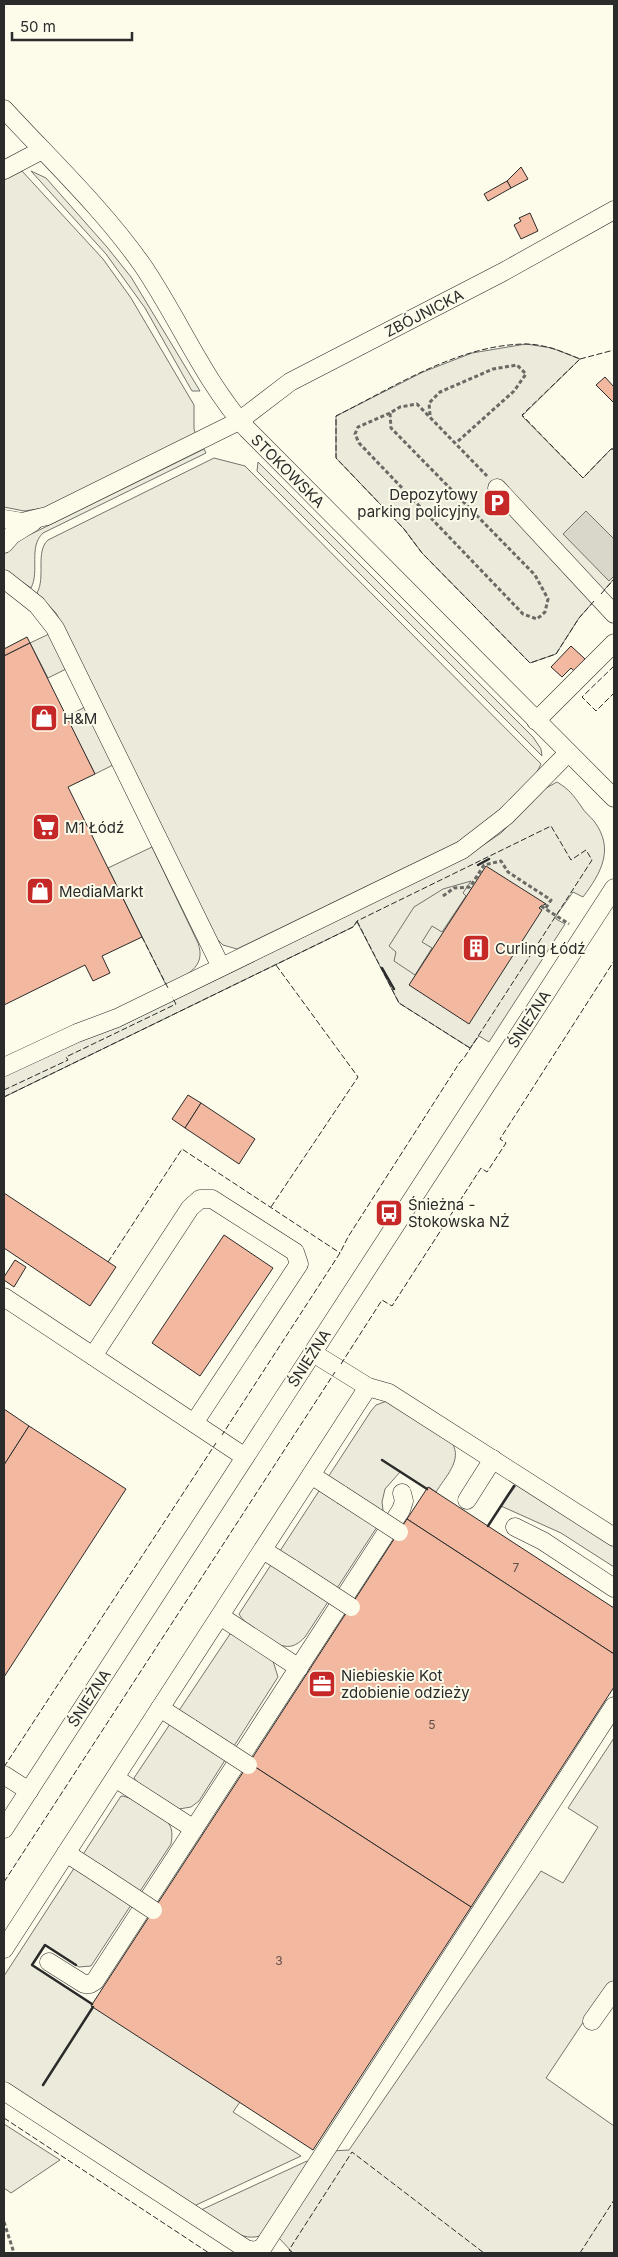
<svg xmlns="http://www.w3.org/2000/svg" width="618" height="2257" font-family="Inter,sans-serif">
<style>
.green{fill:#ecebdb;stroke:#74746e}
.parking{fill:#eceadb;stroke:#74746e}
.water{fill:#d8d7c9;stroke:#74746e}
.building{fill:#f2b8a0;stroke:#2b2b2b}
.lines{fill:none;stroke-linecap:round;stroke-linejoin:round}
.minor-casing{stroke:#2b2b2b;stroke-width:19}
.path{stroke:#6a6964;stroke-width:3;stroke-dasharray:4 2.5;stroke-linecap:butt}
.minor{stroke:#fdfbea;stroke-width:18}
.minor-bridge-casing{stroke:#2b2b2b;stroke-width:19;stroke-linecap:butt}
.minor-bridge{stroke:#fdfbea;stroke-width:18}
.fence{stroke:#2b2b2b;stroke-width:1;stroke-dasharray:6 2.5;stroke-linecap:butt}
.wall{stroke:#2b2b2b;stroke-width:2.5}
.labels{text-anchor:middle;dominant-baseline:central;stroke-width:4;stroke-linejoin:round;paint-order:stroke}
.number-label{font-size:12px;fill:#5d4e48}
.street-label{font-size:15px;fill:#2b2b2b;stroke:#fdfbea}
.poi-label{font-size:15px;fill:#2b2b2b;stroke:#fdfbea;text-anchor:start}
</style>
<rect width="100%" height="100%" fill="#fdfbea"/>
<g class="green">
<polygon points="22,171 103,259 131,298 194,405 194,429 196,435 44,508 24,511 4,507 4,180"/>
<polygon points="31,171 46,178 107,247 131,277 200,391 192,391 145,308 106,254"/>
<path d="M204 449 206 453 43 533C28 547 40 571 31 588L4 570V553L19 540Z"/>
<path d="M214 458 245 466 541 764 537 772 503 807 462 840 237 949 223 945 215 937 66 631 56 613 37 593C46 577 35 552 48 540Z"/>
<polygon points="258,462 533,737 541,749 542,756 257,471"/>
<polygon points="49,634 66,669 48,678 30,643"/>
<polygon points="85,707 113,765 95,774 66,717"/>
<path d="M557 782C570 790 573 795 581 806 584 812 590 816 594 821 615 849 601 873 583 897L573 892 556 916V919L565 924 489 1042 479 1036 470 1048 399 1003 357 922 353 927 4 1097V1076L9 1074 81 1041 121 1026 461 860 501 833 546 788Z"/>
<path d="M152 847 198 943C207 968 185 976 166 985L108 868Z"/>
<path d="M387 1401 452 1443C463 1460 445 1477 436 1492L429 1487 427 1489 400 1472 385 1489 382 1502 383 1510 377 1527 305 1637C299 1643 293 1648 284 1646 272 1645 244 1624 239 1614L371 1411 376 1405Z"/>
<polygon points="518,1483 614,1546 614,1567 561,1533 501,1506"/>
<polygon points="230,1634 237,1636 273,1661 278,1677 199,1801 191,1807 179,1809 137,1782 134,1778"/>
<polygon points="614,1738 614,1981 606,1988 546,2078 614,2126 614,2253 293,2253 279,2238 331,2151 349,2150 541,1871 563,1883 598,1827 568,1808"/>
<path d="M121 1796C131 1796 164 1815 169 1824 173 1830 172 1837 171 1844L91 1966 79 1967 45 1945 32 1965 240 2102 233 2112 301 2156 194 2206 4 2082V1976Z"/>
<path d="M307 2161 311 2164 264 2234C243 2246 218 2221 201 2210Z"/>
</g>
<g class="parking">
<polygon points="526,344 552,348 580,359 522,416 583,478 611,449 614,449 614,579 579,618 556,654 530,663 422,553 404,529 336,458 336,416 423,372 472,353"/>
<polygon points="471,881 463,893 466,896 442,932 432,926 422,942 432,948 415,975 394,961 396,952 389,946 414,907 443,889"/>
<polygon points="4,2124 60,2160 11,2193 4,2188"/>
</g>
<polygon class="water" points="586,511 614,539 614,576 609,581 563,534"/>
<g class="building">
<polygon points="521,167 528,179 511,188 507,181"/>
<polygon points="507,181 511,188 488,201 484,194"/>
<polygon points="530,213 538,231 521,239 514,225 521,221 519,218"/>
<polygon points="605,377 614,387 614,403 596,385"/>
<polygon points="27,637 30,643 4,656 4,649"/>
<polygon points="30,643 95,774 68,787 142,937 102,956 110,973 93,981 85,965 4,1005 4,656"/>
<polygon points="571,646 585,659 574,671 571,668 562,677 551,667"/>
<polygon points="486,866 546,904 541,906 539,908 542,910 469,1024 409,985"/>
<polygon points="188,1095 201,1103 185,1128 172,1119"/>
<polygon points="201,1103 255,1139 239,1164 185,1128"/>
<polygon points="4,1193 116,1267 90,1306 4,1248"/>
<polygon points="224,1235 273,1268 200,1376 152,1343"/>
<polygon points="15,1260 26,1267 14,1287 4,1280 4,1277"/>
<polygon points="4,1409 29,1426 4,1465"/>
<polygon points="29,1426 126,1489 4,1677 4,1465"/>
<polygon points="428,1487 614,1608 614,1654 407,1519"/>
<polygon points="407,1519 614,1654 614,1687 471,1907 249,1763"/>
<polygon points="249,1763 471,1907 313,2150 91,2006"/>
</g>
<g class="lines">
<g class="minor-casing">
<g id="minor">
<path d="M4 109C51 160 103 209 143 266 179 319 204 381 247 429L614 798"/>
<polyline points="4,170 42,150"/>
<polyline points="497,488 614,614"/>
<polyline points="4,519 22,522 47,516 239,421 290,382 503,272 614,210"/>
<polyline points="4,544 12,535 33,522"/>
<polyline points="4,579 37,605 55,628 221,967"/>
<polyline points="536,721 614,643"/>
<polyline points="4,1067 77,1033 117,1018 462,850 506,816 568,753"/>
<polyline points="4,1297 245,1457"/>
<polyline points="313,1353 368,1387 389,1393 614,1537"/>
<polyline points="93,1356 190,1208 200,1199 212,1199 295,1252 299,1264 194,1423"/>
<polyline points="311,1475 342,1495"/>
<polyline points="467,1500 493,1459"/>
<polyline points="515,1527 543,1541 614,1588"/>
<polyline points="263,1550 293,1569"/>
<polyline points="220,1616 299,1668"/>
<polyline points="160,1708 191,1728"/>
<polyline points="4,1775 29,1791"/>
<polyline points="115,1778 194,1829"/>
<polyline points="4,1829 614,888"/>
<polyline points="66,1853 97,1873"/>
<polyline points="4,1949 368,1387"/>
<polyline points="49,1962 84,1984 90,1984 95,1981 401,1510 404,1501 402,1493"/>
<polyline points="592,2021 614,1990"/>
<polyline points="4,2091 246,2249 255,2251 263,2247 614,1706"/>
</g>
</g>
<g class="path">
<polyline points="390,413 358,427 355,434 359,443 523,614 537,619 545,612 548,599 535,575 391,428 390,413 400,407 417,404 487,476"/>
<polyline points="430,415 429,403 440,392 493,369 517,365 526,374 514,391 456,443"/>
<polyline points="443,896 454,888 470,887 484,865 501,861 508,872 551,900 545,909"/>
<polyline points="541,906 569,924"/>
<polyline points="4,2222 14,2253"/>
</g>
<use href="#minor" class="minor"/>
<g class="minor-bridge-casing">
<g id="minor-bridge">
<polyline points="342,1495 399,1532"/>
<polyline points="293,1569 351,1607"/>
<polyline points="191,1728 248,1765"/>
<polyline points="97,1873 153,1910"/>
</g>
</g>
<use href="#minor-bridge" class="minor-bridge"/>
<g class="fence">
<polyline points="580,359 614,350"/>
<polyline points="601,594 614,579"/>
<path d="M594 601 579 618 556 654 530 663 422 553 404 529 336 458V416C394 387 458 345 525 344 545 344 563 352 580 359L522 415 583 478 611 449H614"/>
<polyline points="614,666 582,697 596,711 614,693"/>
<polyline points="357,921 399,1003 470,1048"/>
<polyline points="142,937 168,988"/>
<polyline points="4,1090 68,1060 66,1057 176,1004 172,997"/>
<polyline points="4,1097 353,927 357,921 551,826 571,860 586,850 592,860 464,1058 460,1062 348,1237 340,1253 222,1435"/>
<polyline points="271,1207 358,1077 276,965"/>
<polyline points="108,1262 182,1149 340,1253"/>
<polyline points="341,1364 382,1300 392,1306 481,1168 487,1172 506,1143 500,1139 614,961"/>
<polyline points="4,1767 216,1443"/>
<polyline points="4,1882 335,1372"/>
<polyline points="4,2118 209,2253"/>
<polyline points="293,2253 289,2250 352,2152 484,2253"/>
<polyline points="580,2253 614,2200"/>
</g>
<g class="wall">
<polyline points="478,865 489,859"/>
<polyline points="382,968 394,989"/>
<polyline points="382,1460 427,1489"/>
<polyline points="488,1526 514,1486"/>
<polyline points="76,1965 45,1945 32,1965 92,2004"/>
<polyline points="43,2085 93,2007"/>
</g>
</g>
<defs>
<g id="parking-square" transform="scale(1.4375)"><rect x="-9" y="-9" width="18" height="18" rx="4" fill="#c62828" stroke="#fdfbea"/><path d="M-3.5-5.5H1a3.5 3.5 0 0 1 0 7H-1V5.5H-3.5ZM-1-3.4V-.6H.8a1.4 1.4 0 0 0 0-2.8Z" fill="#fff"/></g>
<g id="shop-square" transform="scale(1.4375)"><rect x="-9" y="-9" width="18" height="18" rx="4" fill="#c62828" stroke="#fdfbea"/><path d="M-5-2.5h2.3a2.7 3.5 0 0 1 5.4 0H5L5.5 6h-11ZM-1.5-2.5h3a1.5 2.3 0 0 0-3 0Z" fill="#fff"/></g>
<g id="supermarket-square" transform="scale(1.4375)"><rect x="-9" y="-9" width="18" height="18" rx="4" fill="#c62828" stroke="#fdfbea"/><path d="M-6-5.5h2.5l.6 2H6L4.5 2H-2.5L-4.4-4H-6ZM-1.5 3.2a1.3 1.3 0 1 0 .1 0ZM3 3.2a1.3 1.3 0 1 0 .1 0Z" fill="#fff"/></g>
<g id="building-square" transform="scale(1.4375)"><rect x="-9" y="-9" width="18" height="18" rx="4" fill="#c62828" stroke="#fdfbea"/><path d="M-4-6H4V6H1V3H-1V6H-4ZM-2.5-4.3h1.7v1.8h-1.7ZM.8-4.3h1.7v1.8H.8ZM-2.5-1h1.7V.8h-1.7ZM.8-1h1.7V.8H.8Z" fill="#fff"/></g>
<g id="bus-square" transform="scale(1.4375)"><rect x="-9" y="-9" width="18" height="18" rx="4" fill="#c62828" stroke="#fdfbea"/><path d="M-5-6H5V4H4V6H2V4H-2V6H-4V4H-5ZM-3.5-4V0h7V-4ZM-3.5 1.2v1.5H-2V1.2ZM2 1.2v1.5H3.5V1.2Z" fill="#fff"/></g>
<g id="office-square" transform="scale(1.4375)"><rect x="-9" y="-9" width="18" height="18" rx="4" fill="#c62828" stroke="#fdfbea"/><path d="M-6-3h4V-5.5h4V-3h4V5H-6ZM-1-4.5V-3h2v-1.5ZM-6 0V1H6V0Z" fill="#fff"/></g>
</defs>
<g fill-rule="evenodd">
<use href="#parking-square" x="497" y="503"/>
<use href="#shop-square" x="44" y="718"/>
<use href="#supermarket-square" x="46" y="827"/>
<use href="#shop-square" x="40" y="891"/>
<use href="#building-square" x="476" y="948"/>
<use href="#bus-square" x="389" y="1213"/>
<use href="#office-square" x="322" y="1684"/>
</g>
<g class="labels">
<g class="number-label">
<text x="516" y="1567">7</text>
<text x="432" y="1724">5</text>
<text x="279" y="1960">3</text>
</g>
<g class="street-label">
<text transform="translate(424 313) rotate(-27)">ZBÓJNICKA</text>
<text transform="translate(288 471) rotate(45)">STOKOWSKA</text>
<text transform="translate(529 1019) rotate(-57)">ŚNIEŻNA</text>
<text transform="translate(309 1358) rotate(-57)">ŚNIEŻNA</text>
<text transform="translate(89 1698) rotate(-57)">ŚNIEŻNA</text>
</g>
<g class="poi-label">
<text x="478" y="494" text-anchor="end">Depozytowy<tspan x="478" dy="17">parking policyjny</tspan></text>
<text x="63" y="718">H&amp;M</text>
<text x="65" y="827">M1 Łódź</text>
<text x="59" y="891">MediaMarkt</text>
<text x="495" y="948">Curling Łódź</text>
<text x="408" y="1204">Śnieżna -<tspan x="408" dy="17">Stokowska NŻ</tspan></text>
<text x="341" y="1675">Niebieskie Kot<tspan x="341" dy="17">zdobienie odzieży</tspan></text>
</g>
</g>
<rect width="618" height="2257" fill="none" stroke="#2b2b2b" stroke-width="10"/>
<path d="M12 32v8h120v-8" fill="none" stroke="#2b2b2b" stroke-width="2.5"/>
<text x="20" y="32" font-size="15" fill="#2b2b2b" stroke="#fdfbea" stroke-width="4" paint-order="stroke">50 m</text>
</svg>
